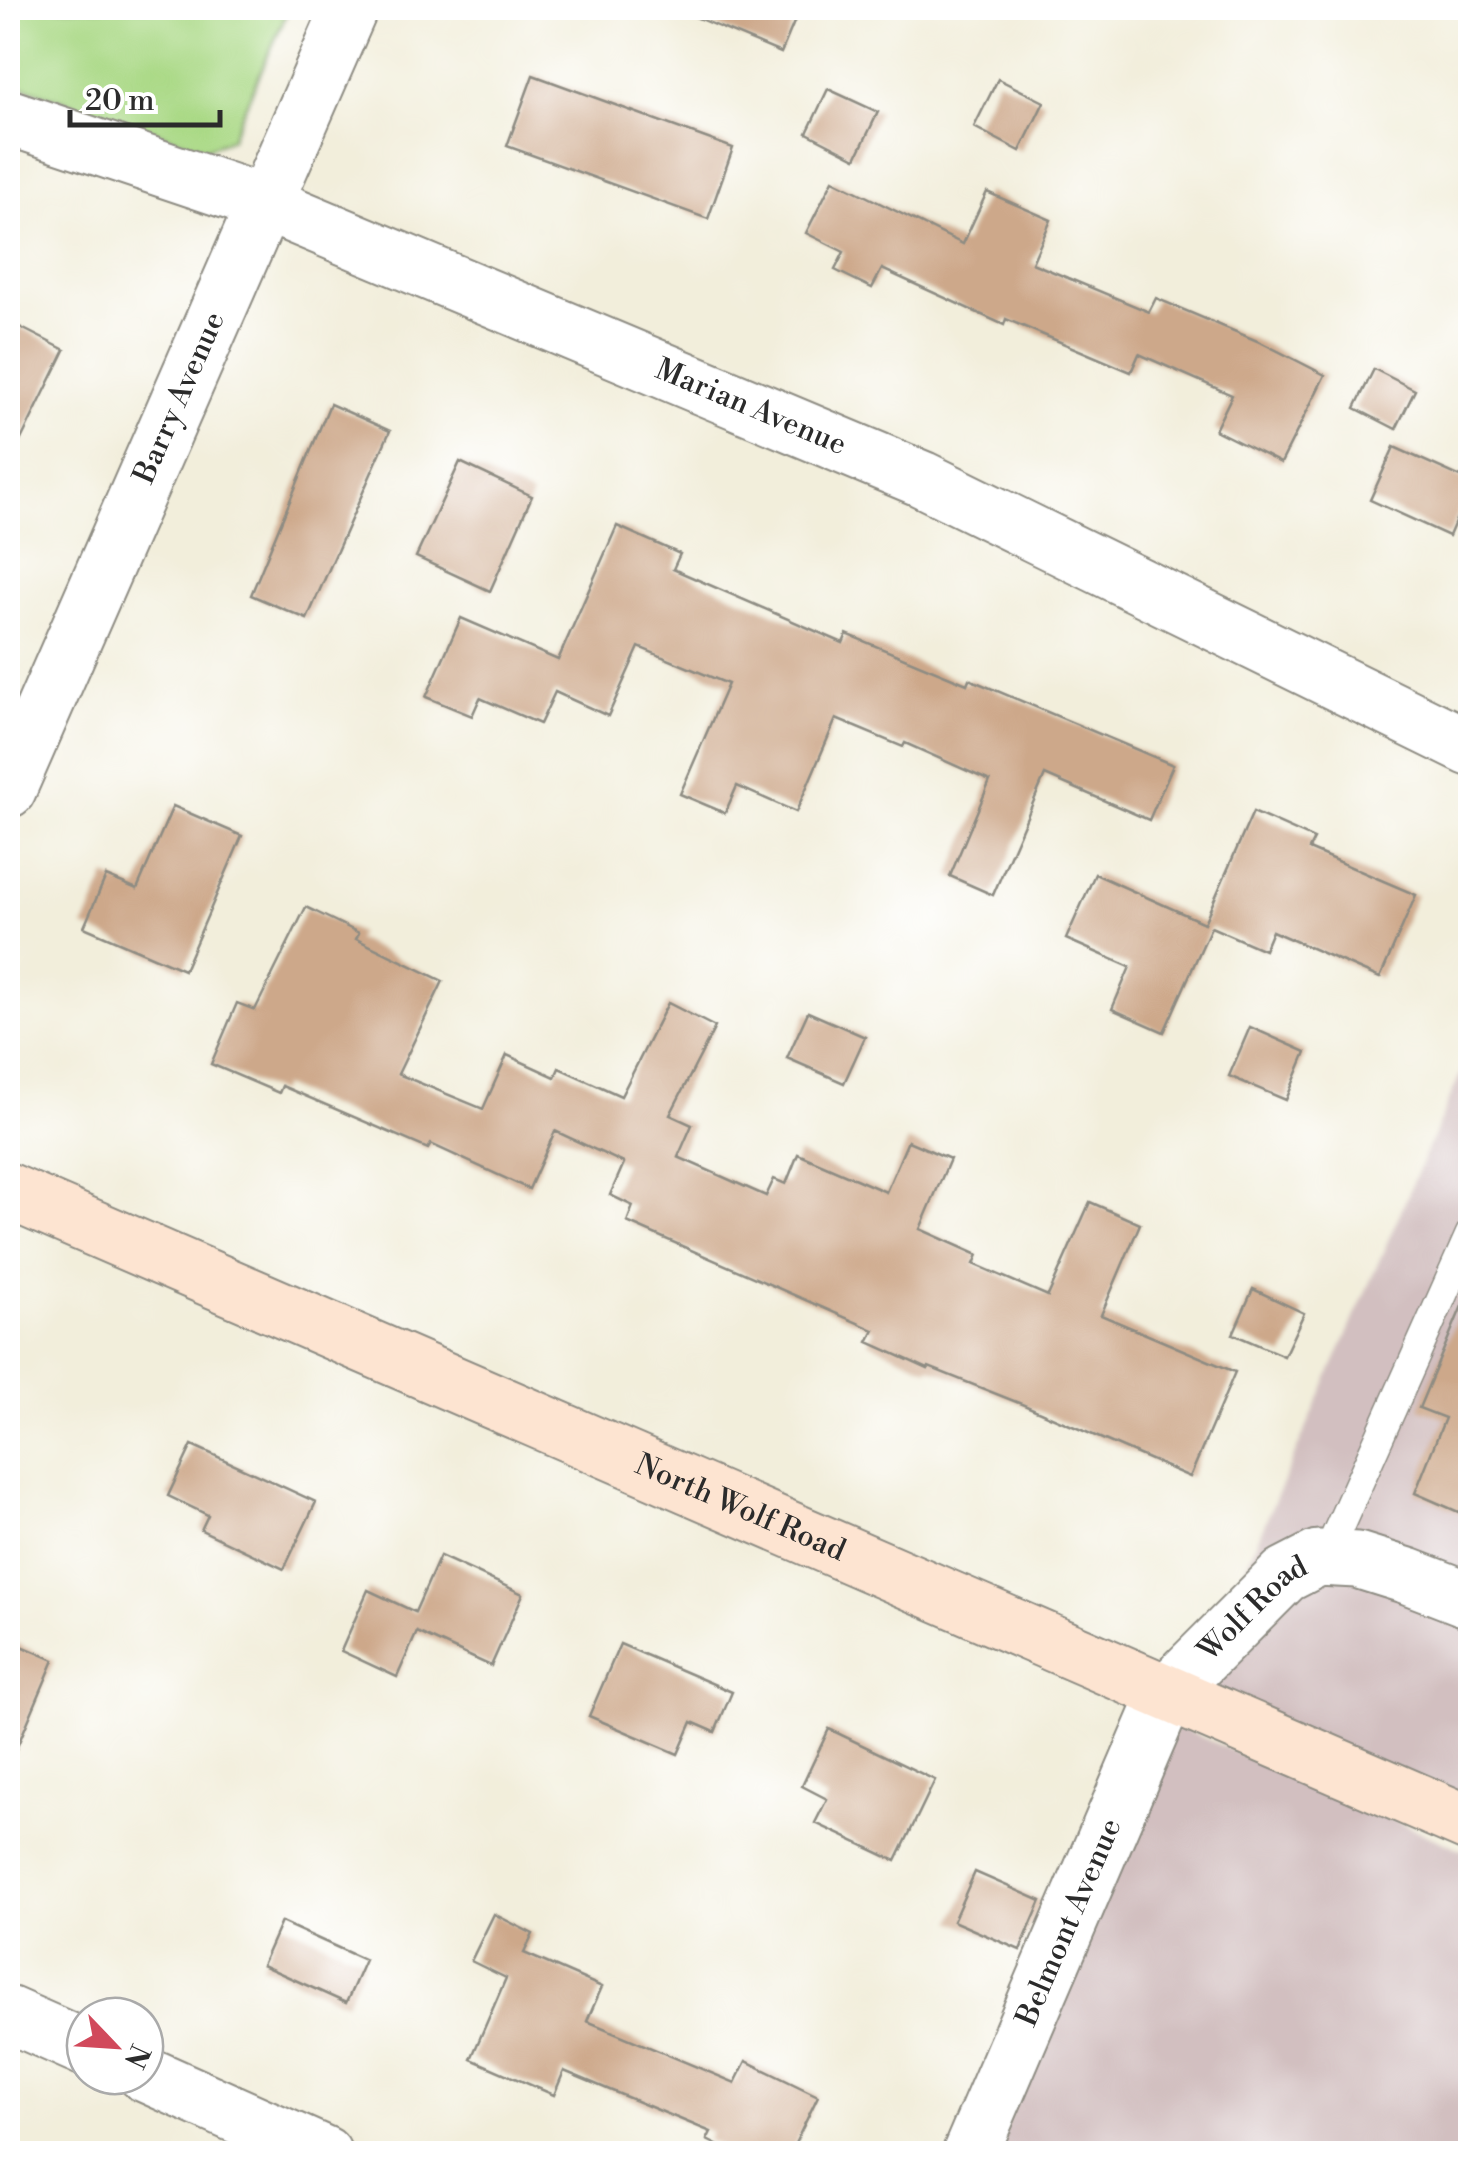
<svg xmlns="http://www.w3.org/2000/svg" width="1478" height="2161" font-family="'Libre Bodoni',serif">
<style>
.industrial{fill:#d2bfc0}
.green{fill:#aad986;stroke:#6a8258;stroke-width:2.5}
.building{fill:#cda88a}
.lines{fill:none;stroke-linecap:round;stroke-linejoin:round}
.service-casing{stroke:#8e8c83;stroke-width:31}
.minor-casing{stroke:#8e8c83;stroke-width:59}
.secondary-casing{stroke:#8e8c83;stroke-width:59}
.service{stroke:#fff;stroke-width:28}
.minor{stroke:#fff;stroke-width:55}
.secondary{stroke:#fde4d1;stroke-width:55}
.labels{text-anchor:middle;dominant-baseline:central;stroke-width:10;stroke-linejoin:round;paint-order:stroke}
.street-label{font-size:30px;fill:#2b2b2b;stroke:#fff}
</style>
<rect width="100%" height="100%" fill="#fff"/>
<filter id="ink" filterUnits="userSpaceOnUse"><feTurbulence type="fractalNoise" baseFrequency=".01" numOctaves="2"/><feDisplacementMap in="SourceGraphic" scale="20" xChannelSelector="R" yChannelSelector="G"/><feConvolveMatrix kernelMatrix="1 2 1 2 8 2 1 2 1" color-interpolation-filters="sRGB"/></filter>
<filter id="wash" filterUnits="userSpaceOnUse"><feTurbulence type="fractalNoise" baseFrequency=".0048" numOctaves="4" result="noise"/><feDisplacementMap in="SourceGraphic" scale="40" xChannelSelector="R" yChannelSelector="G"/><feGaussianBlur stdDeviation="2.25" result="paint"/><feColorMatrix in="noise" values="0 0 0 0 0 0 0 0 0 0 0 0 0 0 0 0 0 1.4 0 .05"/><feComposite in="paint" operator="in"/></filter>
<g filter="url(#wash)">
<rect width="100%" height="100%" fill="#f2eedb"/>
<g class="industrial">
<polygon points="1470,1052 1470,1799 1193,1688"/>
<polygon points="1176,1726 1470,1853 1470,2153 994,2154"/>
</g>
<polygon class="green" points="8,8 289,8 231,139 206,149 8,82"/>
<g id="blocks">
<g class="building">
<polygon points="674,8 800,8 781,53"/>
<polygon points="533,75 733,148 708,219 507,146"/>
<polygon points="998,79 1044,102 1020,151 974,127"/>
<polygon points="828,89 878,112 856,158 807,133"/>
<polygon points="833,180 963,244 987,192 1051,220 1032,263 1149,312 1156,298 1262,343 1325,375 1281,463 1215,430 1232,395 1139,354 1131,372 1006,319 1004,325 882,269 872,288 835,270 844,252 806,233"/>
<polygon points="8,321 65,350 8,466"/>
<polygon points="1374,369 1415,390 1396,429 1355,408"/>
<polygon points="330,404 390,431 307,619 251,595"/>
<polygon points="1394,447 1470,481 1470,487 1449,536 1370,500"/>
<polygon points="460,462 532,496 490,591 416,557"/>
<polygon points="617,526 680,554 673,569 843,643 847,634 967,684 969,679 1173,765 1149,820 1045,775 993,895 950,876 990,781 905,743 903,747 836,719 796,812 737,786 725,813 680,794 728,684 639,647 608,716 555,692 540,724 480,698 472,716 426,697 461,618 558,660"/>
<polygon points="173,806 242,836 184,970 84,927 106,876 137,889"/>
<polygon points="1253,812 1314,839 1309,849 1416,895 1380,978 1272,931 1264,950 1211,927 1164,1032 1112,1009 1130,967 1066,939 1095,874 1204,923"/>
<polygon points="306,907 359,933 356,939 443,981 398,1074 483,1109 507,1055 555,1077 559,1068 621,1096 668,1003 715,1027 670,1115 692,1125 678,1157 766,1196 774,1179 786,1184 798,1154 886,1192 908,1141 950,1159 920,1229 978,1255 974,1264 1048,1296 1090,1202 1140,1224 1101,1315 1235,1372 1190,1477 1024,1405 929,1367 928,1369 868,1342 874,1330 627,1222 633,1206 610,1195 624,1163 555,1131 529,1189 431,1144 428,1149 282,1086 279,1093 211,1064 237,1003 255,1010"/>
<polygon points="808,1012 865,1037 844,1083 787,1058"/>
<polygon points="1250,1027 1306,1052 1286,1100 1229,1076"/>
<polygon points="1470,1287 1470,1517 1415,1493 1445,1418 1419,1408"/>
<polygon points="1253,1289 1304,1313 1284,1356 1233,1334"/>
<polygon points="192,1445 316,1502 284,1569 201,1530 208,1515 168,1496"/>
<polygon points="440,1556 523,1594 491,1666 417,1632 397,1677 341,1651 368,1590 415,1612"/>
<polygon points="8,1640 54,1660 8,1768"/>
<polygon points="620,1644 732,1692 715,1732 692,1722 678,1754 589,1716"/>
<polygon points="829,1729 935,1780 896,1861 815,1823 827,1799 802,1786"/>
<polygon points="975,1872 1041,1901 1020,1950 953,1921"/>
<polygon points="494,1914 533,1934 524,1953 602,1987 587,2021 735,2083 746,2061 818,2096 790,2154 735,2154 707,2140 711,2132 564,2071 554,2095 471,2059 506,1978 471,1961"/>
<polygon points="281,1922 365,1960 346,2003 262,1965"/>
</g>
</g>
</g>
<g filter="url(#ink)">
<use href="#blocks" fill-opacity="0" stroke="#8e8c83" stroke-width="2.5"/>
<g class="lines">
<g class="service-casing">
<polyline id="service" points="1325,1559 1470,1234"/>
</g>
<g class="minor-casing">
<g id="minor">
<path id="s1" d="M8 117 264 203 922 479 1470 748"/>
<path id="s2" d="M8 790 350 8"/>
<polyline points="8,2014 85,2048"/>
<polyline points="145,2074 324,2154"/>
<path id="s3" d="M970 2154 1168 1692 1285 1575 1318 1558 1357 1560 1408 1576 1470 1600"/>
</g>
</g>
<g class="secondary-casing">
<g id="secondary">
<path id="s4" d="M8 1191 1470 1824"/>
</g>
</g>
<use href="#service" class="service"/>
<use href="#minor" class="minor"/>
<use href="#secondary" class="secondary"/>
</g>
</g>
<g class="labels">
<g class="street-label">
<text stroke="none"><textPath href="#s2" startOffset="428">Barry Avenue</textPath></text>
<text stroke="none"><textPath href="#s1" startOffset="798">Marian Avenue</textPath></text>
<text stroke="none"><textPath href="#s4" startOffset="798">North Wolf Road</textPath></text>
<text stroke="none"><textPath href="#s3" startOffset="622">Wolf Road</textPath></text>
<text stroke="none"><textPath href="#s3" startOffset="252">Belmont Avenue</textPath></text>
</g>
</g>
<rect width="1478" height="2161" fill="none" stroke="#fff" stroke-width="40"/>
<g transform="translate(115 2046) rotate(115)"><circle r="48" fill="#ffffff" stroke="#aaaaaa" stroke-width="2.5"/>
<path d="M0-8L18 38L0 25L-18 38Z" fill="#d1495b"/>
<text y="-15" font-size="28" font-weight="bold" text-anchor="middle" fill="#2b2b2b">N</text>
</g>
<path d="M70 110v15h150v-15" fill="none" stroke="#2b2b2b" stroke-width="5"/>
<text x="85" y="110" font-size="30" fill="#2b2b2b" stroke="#ffffff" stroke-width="8" paint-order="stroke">20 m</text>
</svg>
